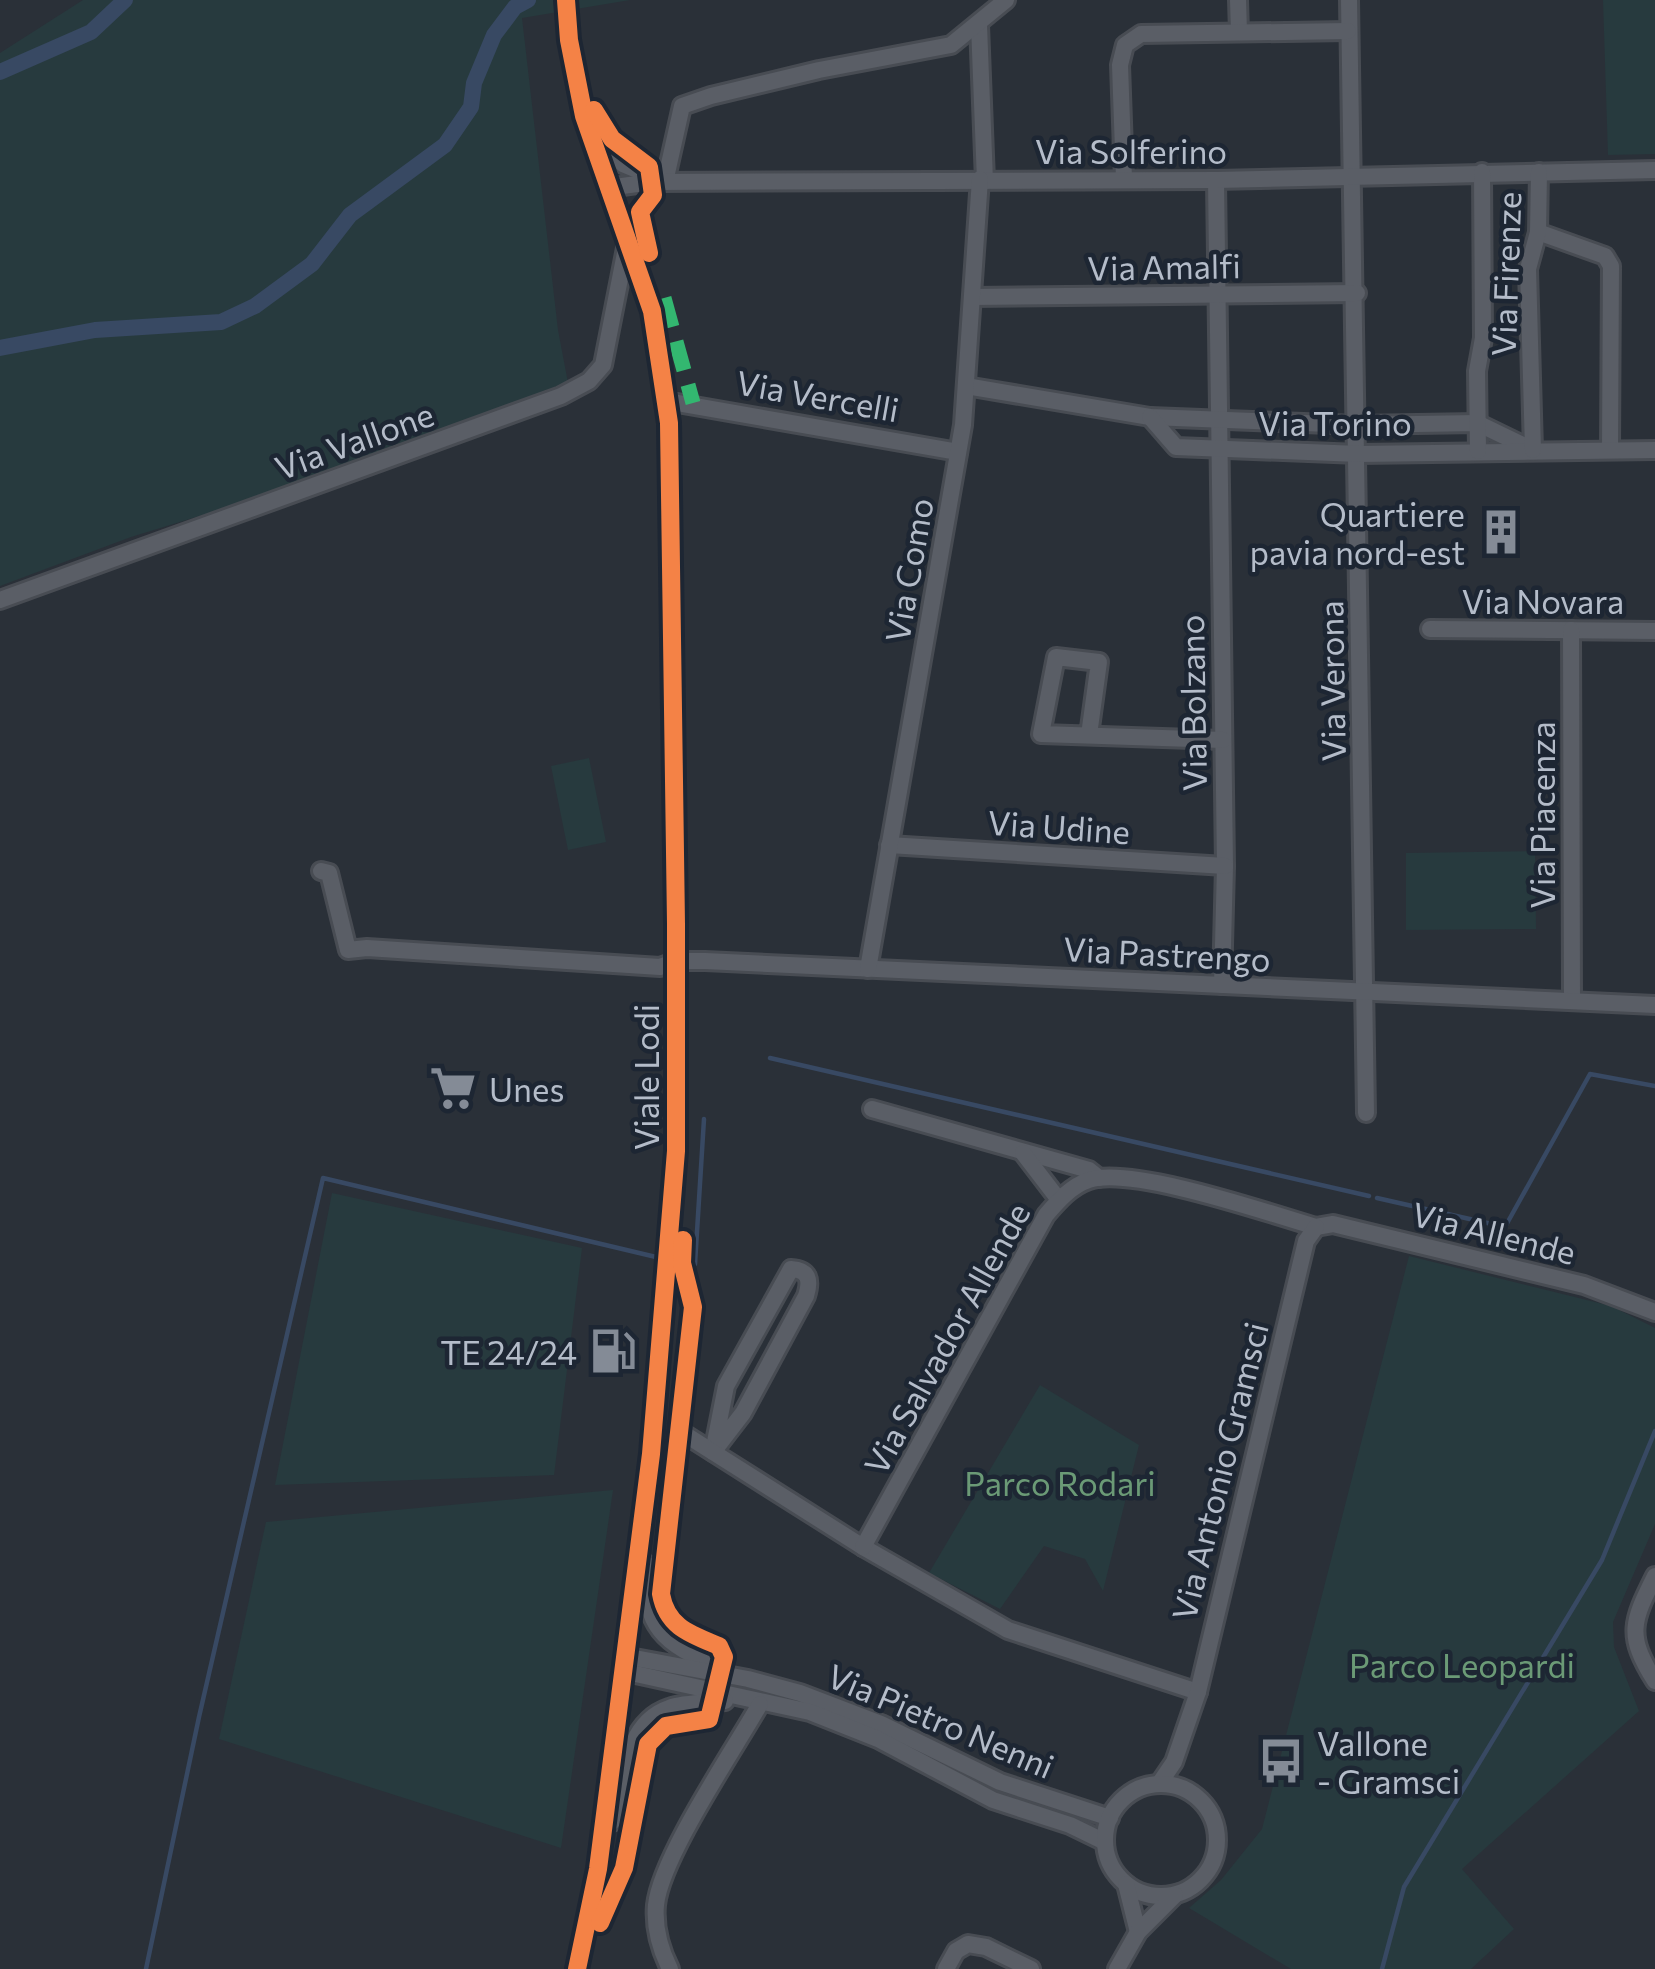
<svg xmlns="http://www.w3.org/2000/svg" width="1655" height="1969" font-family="Commissioner,sans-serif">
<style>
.green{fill:#273a3e}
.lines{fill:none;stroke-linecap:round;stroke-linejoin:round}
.stream{stroke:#384963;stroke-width:4.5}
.canal{stroke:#384963;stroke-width:16}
.minor-casing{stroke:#484c53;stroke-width:22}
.minor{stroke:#5a5e66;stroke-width:16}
.quiet{stroke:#33b770;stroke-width:15;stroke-dasharray:30 15;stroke-linecap:butt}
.cycleway-casing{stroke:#1d2633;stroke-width:26}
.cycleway{stroke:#f48246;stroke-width:18}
.labels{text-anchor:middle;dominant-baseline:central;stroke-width:9;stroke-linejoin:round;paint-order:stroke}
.street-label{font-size:33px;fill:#b4bcc9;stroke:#1d2633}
.poi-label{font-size:33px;fill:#b4bcc9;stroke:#1d2633;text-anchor:end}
.park-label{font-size:33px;fill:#6b9a76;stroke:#1d2633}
</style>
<rect width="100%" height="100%" fill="#2a3038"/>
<g class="green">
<polygon points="83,0 630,0 522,18 558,330 569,388 310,482 131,537 0,586 0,53"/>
<polygon points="1603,0 1655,0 1655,154 1608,155"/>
<polygon points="589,758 606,842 568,850 551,766"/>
<polygon points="1535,851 1536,929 1406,930 1406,853"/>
<polygon points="332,1193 582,1248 554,1475 275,1485"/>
<polygon points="1409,1256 1611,1306 1655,1328 1655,1524 1613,1622 1614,1647 1639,1711 1462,1869 1514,1929 1471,1969 1291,1969 1189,1908 1221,1880 1262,1829"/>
<polygon points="1040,1385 1139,1445 1103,1591 1085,1559 1044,1546 1000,1609 929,1573"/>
<polygon points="613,1490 561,1848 219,1739 266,1522"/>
</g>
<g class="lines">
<g class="stream">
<polyline points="770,1058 1369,1196"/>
<polyline points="1377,1198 1505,1227 1590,1074 1655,1086"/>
<polyline points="695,1264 704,1119"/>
<polyline points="146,1969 199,1717 323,1178 656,1257"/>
<polyline points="1382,1969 1404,1887 1602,1560 1655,1431"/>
</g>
<g class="canal">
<polyline points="0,72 91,32 125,0"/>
<polyline points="0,348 95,330 221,322 255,306 312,264 350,215 445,145 471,107 474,83 494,35 515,7 528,0"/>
</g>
<g class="minor-casing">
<g id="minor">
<polyline points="566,0 569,40 584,116 652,311 669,423 676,924 676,1151 651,1454 598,1869 577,1969"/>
<polyline points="1238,0 1239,32"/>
<polyline points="1349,0 1366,1113"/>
<polyline points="979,25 985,181"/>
<polyline points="595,132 623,164 659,179"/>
<polyline points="1124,179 1120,65 1125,45 1141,34 1348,31"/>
<polyline points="1216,180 1225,866 1222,985"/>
<polyline points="665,182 682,106 711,96 819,70 951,45 1006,0"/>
<polyline points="608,188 651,182 1216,180 1655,170"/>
<polyline points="1538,232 1605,256 1611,266 1610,450"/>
<polyline points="972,297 1357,293"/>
<polyline points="966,386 1150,417 1357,425 1477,423 1533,450"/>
<polyline points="666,401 958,452"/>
<polyline points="1150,417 1176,447 1359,454 1655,450"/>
<polyline points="1533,450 1528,269 1538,232 1539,172"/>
<polyline points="1478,451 1477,371 1483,338 1482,172"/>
<polyline points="0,600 561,396 589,381 603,365 627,243"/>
<polyline points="1430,629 1655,631"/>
<polyline points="1571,630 1572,1001"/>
<polyline points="1089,735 1099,662 1056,657 1041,734 1223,740"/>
<polyline points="889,845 1225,866"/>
<polyline points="321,871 329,873 348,950 367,948 660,967 676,961 705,961 1655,1005"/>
<polyline points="868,969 963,425 980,179"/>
<polyline points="872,1109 1089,1170 1099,1178"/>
<polyline points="1023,1153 1059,1200"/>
<path d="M791 1269C809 1270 811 1280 806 1296L743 1413 713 1452 726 1386Z"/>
<polyline points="678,1430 863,1547 1008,1630 1198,1692"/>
<path d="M863 1547 1046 1215C1058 1201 1071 1186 1089 1180 1132 1166 1268 1213 1316 1227L1333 1224 1584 1285 1655 1312"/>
<path d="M646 1564C643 1628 663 1643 719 1667"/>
<path d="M1655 1576C1632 1622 1626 1635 1655 1681"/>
<polyline points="624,1656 748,1679 800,1693 881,1724 1000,1782 1110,1818"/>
<polyline points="622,1671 810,1712 878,1739 993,1800 1070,1825 1105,1842"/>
<polyline points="1159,1784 1174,1762 1198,1692 1306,1241 1316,1227"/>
<circle cx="1161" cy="1840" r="56"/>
<path d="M612 1822C623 1785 624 1723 669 1708 685 1702 708 1703 725 1701"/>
<polyline points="1126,1884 1138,1932"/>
<path d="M670 1969C660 1949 654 1928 656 1905 661 1857 734 1750 760 1704"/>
<polyline points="946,1969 956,1951 968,1944 986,1947 1031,1969"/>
<polyline points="1117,1969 1138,1932 1175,1895"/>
</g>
</g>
<use href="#minor" class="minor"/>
<polyline class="quiet" points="664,298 693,403"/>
<g class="cycleway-casing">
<g id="cycleway">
<polyline points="566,0 569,40 584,116 652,311 669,423 676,924 676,1151 651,1454 598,1869 577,1969"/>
<polyline points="594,110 612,139 649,167 653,195 640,212 649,253"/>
<path d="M600 1923 624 1868 648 1744 666 1726 709 1719 724 1657 719 1646C690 1634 667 1627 661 1594L693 1307 682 1263 683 1240"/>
</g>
</g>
<use href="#cycleway" class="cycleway"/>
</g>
<defs>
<g id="building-bare" transform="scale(3.6)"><path d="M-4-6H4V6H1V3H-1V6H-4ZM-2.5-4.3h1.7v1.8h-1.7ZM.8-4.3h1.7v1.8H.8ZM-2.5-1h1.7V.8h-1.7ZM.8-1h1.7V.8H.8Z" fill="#848b96" stroke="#1d2633" stroke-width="2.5" paint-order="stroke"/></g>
<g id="supermarket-bare" transform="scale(3.6)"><path d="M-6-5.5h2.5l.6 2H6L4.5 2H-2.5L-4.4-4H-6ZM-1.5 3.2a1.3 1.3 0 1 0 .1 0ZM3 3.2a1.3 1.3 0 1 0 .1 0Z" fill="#848b96" stroke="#1d2633" stroke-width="2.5" paint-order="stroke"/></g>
<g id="fuel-bare" transform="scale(3.6)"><path d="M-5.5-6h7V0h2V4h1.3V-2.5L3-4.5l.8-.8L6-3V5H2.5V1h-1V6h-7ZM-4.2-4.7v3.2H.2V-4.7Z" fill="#848b96" stroke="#1d2633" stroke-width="2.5" paint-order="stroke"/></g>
<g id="bus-bare" transform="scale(3.6)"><path d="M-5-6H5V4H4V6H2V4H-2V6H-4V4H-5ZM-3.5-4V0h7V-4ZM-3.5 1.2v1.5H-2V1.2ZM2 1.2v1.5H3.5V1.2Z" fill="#848b96" stroke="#1d2633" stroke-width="2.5" paint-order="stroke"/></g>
</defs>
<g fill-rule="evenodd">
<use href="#building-bare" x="1501" y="532"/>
<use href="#supermarket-bare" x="453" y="1088"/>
<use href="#fuel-bare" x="613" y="1351"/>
<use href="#bus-bare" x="1281" y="1761"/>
</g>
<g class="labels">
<g class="street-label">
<text x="1131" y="150">Via Solferino</text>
<text transform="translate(1164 266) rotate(-1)">Via Amalfi</text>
<text transform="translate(1505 274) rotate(-88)">Via Firenze</text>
<text transform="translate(818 395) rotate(10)">Via Vercelli</text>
<text x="1335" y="422">Via Torino</text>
<text transform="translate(354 440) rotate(-20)">Via Vallone</text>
<text transform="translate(908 570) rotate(-80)">Via Como</text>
<text x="1543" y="600">Via Novara</text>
<text transform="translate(1331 681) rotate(-91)">Via Verona</text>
<text transform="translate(1192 703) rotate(-91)">Via Bolzano</text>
<text transform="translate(1541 815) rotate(-90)">Via Piacenza</text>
<text transform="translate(1059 826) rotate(4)">Via Udine</text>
<text transform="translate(1167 953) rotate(3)">Via Pastrengo</text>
<text transform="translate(645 1077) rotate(-90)">Viale Lodi</text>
<text transform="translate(1494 1232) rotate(14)">Via Allende</text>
<text transform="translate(946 1338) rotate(-61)">Via Salvador Allende</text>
<text transform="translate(1219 1471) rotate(-76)">Via Antonio Gramsci</text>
<text transform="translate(941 1720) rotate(23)">Via Pietro Nenni</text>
</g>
<g class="poi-label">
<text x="1465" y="513">Quartiere<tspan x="1465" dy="38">pavia nord-est</tspan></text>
<text x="489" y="1088" text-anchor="start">Unes</text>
<text x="577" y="1351">TE 24/24</text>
<text x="1317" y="1742" text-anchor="start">Vallone<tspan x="1317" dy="38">- Gramsci</tspan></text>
</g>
<g class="park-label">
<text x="1060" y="1482">Parco Rodari</text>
<text x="1462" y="1664">Parco Leopardi</text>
</g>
</g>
</svg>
